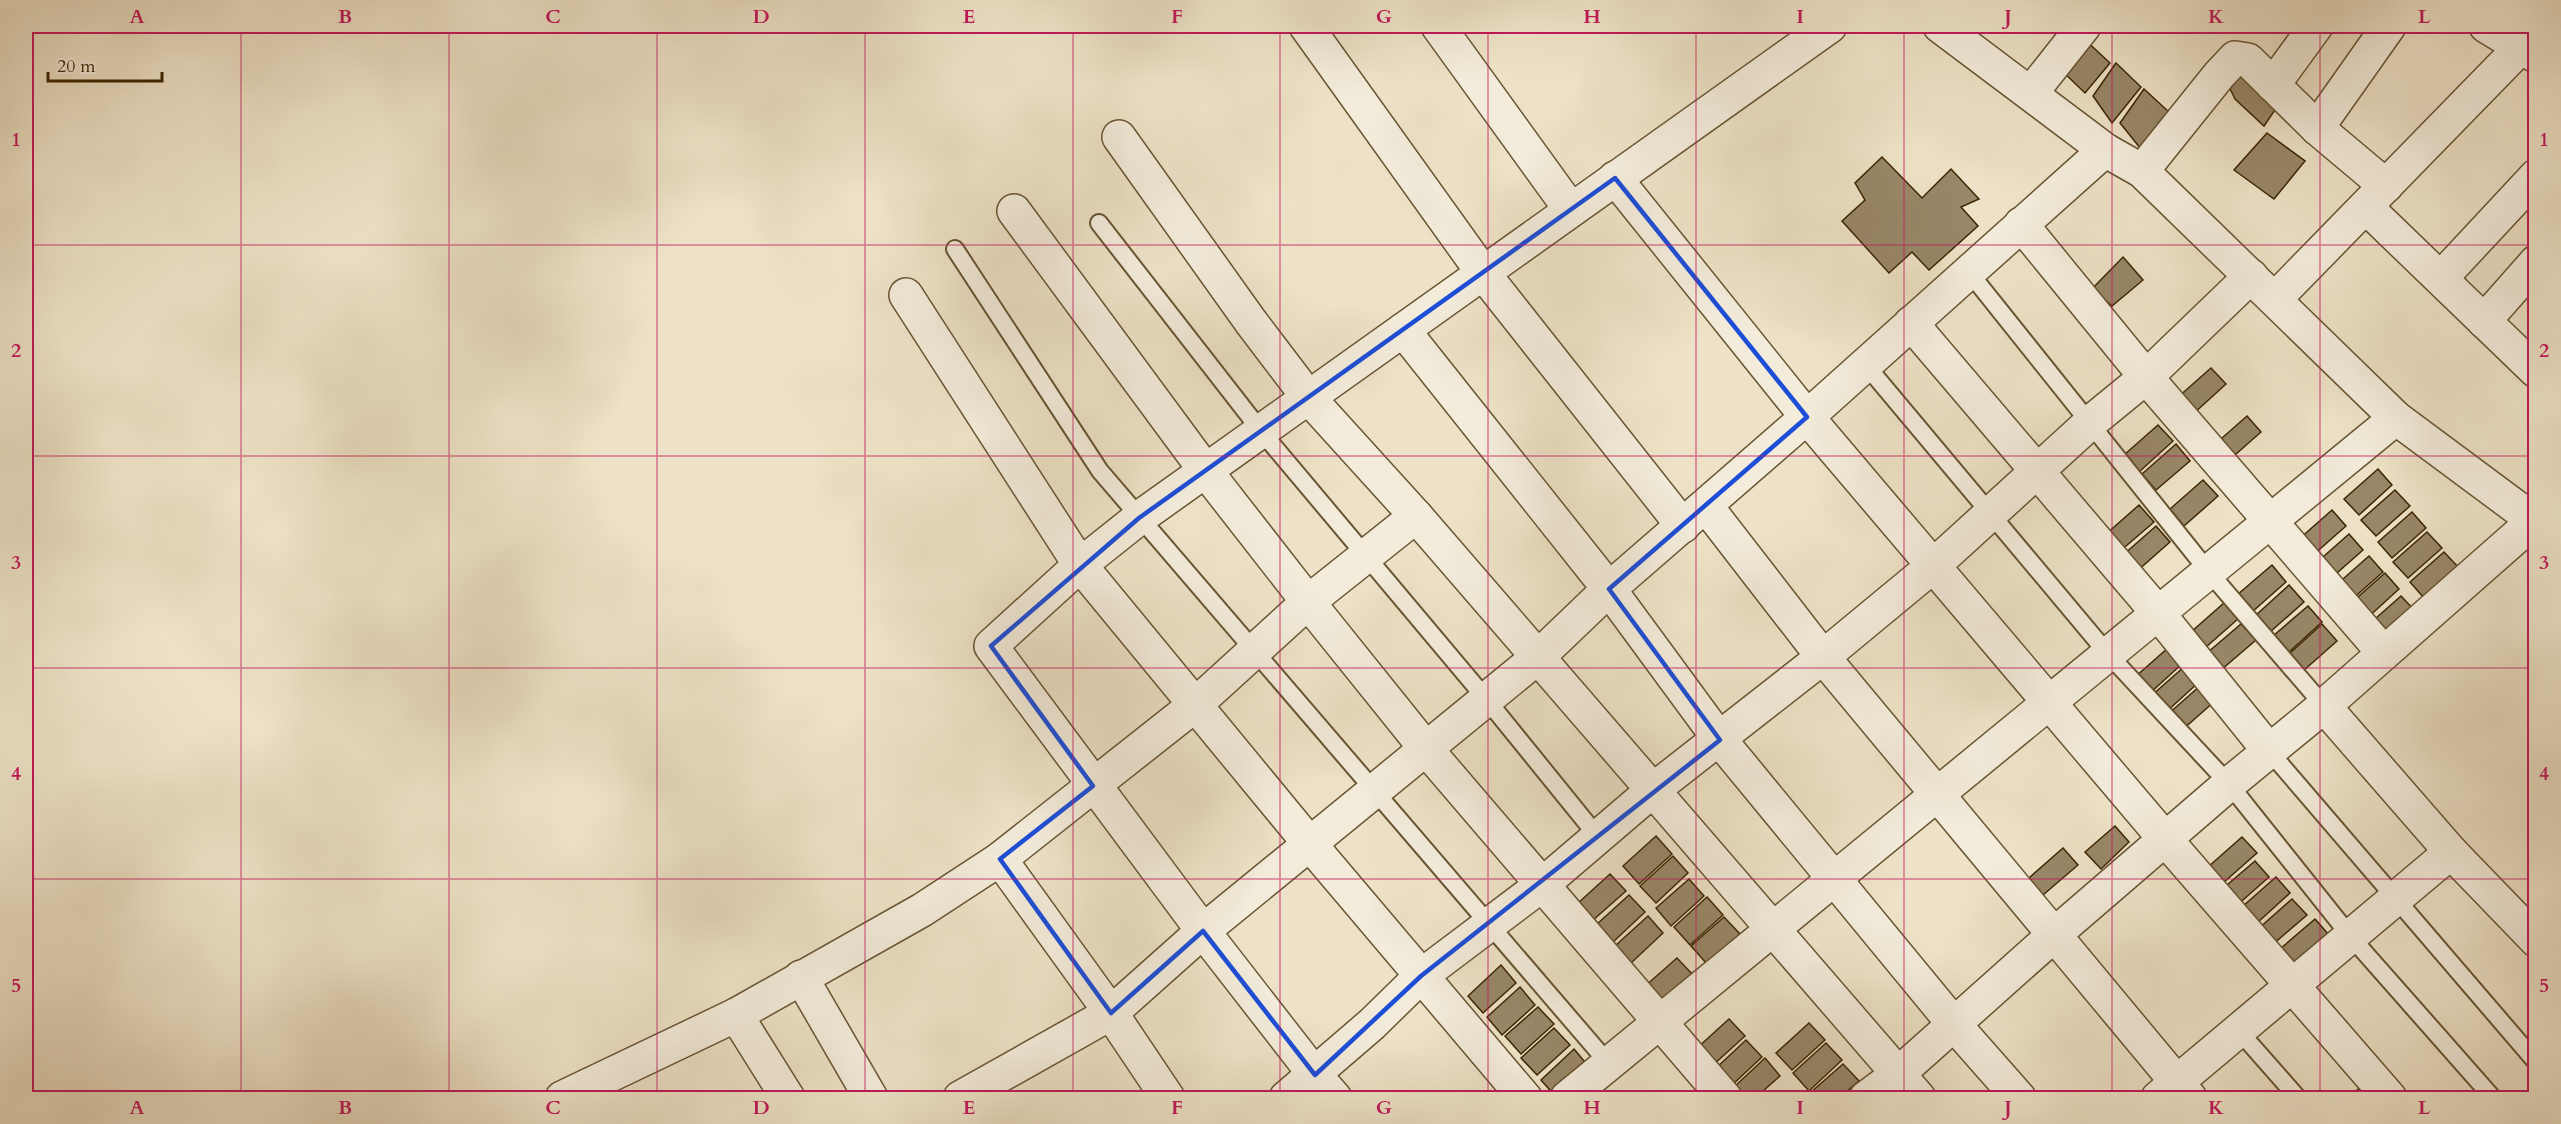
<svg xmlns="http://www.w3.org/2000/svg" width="2561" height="1124" font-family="Cardo,serif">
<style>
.building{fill:#988768;stroke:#3c2501;stroke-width:1.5}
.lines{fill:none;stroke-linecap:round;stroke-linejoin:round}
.service-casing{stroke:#685432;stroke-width:20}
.minor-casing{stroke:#685432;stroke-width:36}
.service{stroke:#f3ecdb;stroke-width:16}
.minor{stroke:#f3ecdb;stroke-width:33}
.marked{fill:none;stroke:#1d4ed8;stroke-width:4.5;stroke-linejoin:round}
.grid{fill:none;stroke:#c2185b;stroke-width:1.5;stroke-opacity:0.55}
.neatline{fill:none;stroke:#c2185b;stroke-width:2}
.grid-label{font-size:20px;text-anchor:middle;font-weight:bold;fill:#c2185b}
</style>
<rect width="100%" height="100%" fill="#ede2c7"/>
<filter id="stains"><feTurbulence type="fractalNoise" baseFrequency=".00333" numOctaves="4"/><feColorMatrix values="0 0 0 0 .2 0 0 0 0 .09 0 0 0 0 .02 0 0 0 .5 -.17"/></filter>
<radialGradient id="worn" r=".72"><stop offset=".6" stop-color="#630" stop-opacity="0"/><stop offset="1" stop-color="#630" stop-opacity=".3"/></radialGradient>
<g class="building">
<polygon points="2082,37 2110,63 2085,93 2058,67"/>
<polygon points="2116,63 2141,87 2112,123 2093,96"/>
<polygon points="2239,69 2279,104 2264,126 2235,99 2226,80"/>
<polygon points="2144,89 2170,113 2141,149 2120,123"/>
<polygon points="2267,133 2305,161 2274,199 2234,170"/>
<polygon points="1882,157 1922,198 1951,169 1979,199 1961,207 1978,226 1929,270 1912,252 1889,273 1842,221 1865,200 1855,183"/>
<polygon points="2123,257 2143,280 2112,306 2092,289"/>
<polygon points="2211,368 2226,384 2192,415 2177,398"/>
<polygon points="2247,416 2261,432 2227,462 2213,446"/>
<polygon points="2158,425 2173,441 2139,472 2124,455"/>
<polygon points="2176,444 2190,461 2156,490 2142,474"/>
<polygon points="2378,469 2392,485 2359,515 2344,499"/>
<polygon points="2203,480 2218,496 2184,526 2170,509"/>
<polygon points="2395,490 2410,506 2376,536 2361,520"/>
<polygon points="2139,505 2154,522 2119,552 2105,535"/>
<polygon points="2332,510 2346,526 2312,556 2298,540"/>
<polygon points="2412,512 2426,528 2392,558 2378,542"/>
<polygon points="2156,526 2170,542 2136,572 2122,556"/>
<polygon points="2427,532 2442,548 2408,578 2393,562"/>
<polygon points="2349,534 2363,550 2329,580 2315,564"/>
<polygon points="2444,552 2459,568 2424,598 2410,582"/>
<polygon points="2369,556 2383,572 2349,602 2335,586"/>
<polygon points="2272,565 2286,582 2252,612 2237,595"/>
<polygon points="2385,573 2399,589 2365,620 2350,604"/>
<polygon points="2289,585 2304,602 2270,632 2255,616"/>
<polygon points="2401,596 2416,612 2382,643 2367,626"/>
<polygon points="2225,602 2239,618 2205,648 2191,632"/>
<polygon points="2308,606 2322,622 2288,653 2273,636"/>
<polygon points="2241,624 2256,640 2221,670 2207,653"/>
<polygon points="2322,624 2337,641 2303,671 2288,655"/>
<polygon points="2169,647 2183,663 2149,694 2135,677"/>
<polygon points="2185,666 2199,682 2165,713 2151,696"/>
<polygon points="2201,685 2215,701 2181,731 2167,715"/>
<polygon points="2115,826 2129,842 2101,869 2085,852"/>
<polygon points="1656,836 1672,854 1639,884 1623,866"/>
<polygon points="2242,837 2257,853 2223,883 2208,867"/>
<polygon points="2063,848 2078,865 2043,895 2029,878"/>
<polygon points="1673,856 1688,873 1656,903 1640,886"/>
<polygon points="2255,861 2269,877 2235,907 2220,891"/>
<polygon points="1610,874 1626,891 1592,921 1577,904"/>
<polygon points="2276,877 2290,893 2257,923 2242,907"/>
<polygon points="1689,879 1704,896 1671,926 1656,908"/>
<polygon points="1629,895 1645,912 1612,943 1596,925"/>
<polygon points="1707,897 1723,915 1690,945 1674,927"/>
<polygon points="2292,899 2307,915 2272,945 2258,929"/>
<polygon points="1648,916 1663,933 1630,964 1615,946"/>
<polygon points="1724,917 1740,934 1707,964 1691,946"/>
<polygon points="2315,919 2329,935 2295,966 2280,949"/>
<polygon points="1677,958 1693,975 1660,1005 1644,987"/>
<polygon points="1501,965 1516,983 1483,1013 1468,996"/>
<polygon points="1520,987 1535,1005 1502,1035 1487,1017"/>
<polygon points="1538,1007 1554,1024 1521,1054 1505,1036"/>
<polygon points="1729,1019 1745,1036 1712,1066 1696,1049"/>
<polygon points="1809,1023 1825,1040 1792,1070 1776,1053"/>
<polygon points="1554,1028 1570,1045 1537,1075 1521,1058"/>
<polygon points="1746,1040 1762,1057 1730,1087 1714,1070"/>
<polygon points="1826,1043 1842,1060 1809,1091 1793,1073"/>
<polygon points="1574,1049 1589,1067 1556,1097 1541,1080"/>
<polygon points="1765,1058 1780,1076 1755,1098 1741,1098 1732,1089"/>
<polygon points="1843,1064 1859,1081 1839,1098 1815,1098 1810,1093"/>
<polygon points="2364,1085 2375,1098 2346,1098"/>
</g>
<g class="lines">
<g class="service-casing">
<g id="service">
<polyline points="1099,223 1261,431 1487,700 1598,837"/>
<polyline points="955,249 1100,471 1609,1064"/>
<polyline points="1969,272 2208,571 2324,706"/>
<polyline points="1865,364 2108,654 2229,784 2351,937 2493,1098"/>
<polyline points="2270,752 2536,1062"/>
<polyline points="2239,1031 2298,1098"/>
</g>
</g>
<g class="minor-casing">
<g id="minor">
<polyline points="1306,26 1483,273 1683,526"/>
<polyline points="1438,26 1571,210"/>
<polyline points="1940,26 2105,150 2142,171 2396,418 2536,522"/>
<polyline points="2486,26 2536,56"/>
<polyline points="2273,85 2316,26"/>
<polyline points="2031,93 2084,26"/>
<polyline points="2317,128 2389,26"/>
<polyline points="1119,137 1251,322 1308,397 1416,516 1919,1098"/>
<polyline points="2142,171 2219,75 2235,58 2248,60 2317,128 2386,186"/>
<polyline points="1615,178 1807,417 2165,839 2390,1098"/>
<polyline points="2366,207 2536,371"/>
<polyline points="1014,211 1205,470 1308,602 1427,750 1725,1098"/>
<polyline points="2021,224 2146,377 2383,652"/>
<polyline points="2441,278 2536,176"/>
<polyline points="906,295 1080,565 1309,843 1525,1098"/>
<polyline points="2275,299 2520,48"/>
<polyline points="2484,321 2536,262"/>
<polyline points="1911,323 2158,613 2270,752"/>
<polyline points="1403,330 1609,589 1720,740 1953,1023 2019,1098"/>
<polyline points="1706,506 1823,657 2190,1098"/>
<polyline points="2324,706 2451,852 2536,940"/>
<polyline points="1000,859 1111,1013 1168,1098"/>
<polyline points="801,977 871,1098"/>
<polyline points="736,1015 788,1098"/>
<polyline points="562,1098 736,1015 922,910 1000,859 1195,705 1308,602 1416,516"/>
<polyline points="960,1098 1111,1013 1203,931 1538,657 1609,589 1807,417 2105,150"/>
<polyline points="1286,1098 1372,1024 1421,976 1543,884 1653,790 1823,657 1933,566 2091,422 2146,377 2251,276"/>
<polyline points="1335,1098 1315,1075 1203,931 991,646 1080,565 1139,518 1830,26"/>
<polyline points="1567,1098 2396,418"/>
<polyline points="1866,1098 1898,1074 2055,934 2229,784 2324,706 2534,521"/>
<polyline points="2158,1098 2451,852"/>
</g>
</g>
<use href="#service" class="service"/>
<use href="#minor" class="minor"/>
</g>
<path class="marked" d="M1615 178 1807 417 1609 589 1720 740 1421 976 1315 1075 1203 931 1111 1013 1000 859 1093 786 991 646 1139 518Z"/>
<path class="grid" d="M241 26V1098M449 26V1098M657 26V1098M865 26V1098M1073 26V1098M1280 26V1098M1488 26V1098M1696 26V1098M1904 26V1098M2112 26V1098M2320 26V1098M26 245H2536M26 456H2536M26 668H2536M26 879H2536"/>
<rect width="2561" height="1124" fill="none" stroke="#ede2c7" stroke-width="66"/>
<path d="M48 72v9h114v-9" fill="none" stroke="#3c2501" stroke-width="3"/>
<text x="57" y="72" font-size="18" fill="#3c2501" stroke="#f3ecdb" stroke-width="4.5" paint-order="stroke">20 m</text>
<rect x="33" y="33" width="2495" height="1058" class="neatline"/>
<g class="grid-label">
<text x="137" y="23">A</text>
<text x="345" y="23">B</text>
<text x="553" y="23">C</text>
<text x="761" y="23">D</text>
<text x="969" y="23">E</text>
<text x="1177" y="23">F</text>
<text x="1384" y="23">G</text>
<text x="1592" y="23">H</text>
<text x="1800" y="23">I</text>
<text x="2008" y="23">J</text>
<text x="2216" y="23">K</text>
<text x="2424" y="23">L</text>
<text x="16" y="146">1</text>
<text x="2544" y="146">1</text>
<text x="16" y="357">2</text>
<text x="2544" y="357">2</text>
<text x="16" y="569">3</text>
<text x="2544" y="569">3</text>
<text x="16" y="780">4</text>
<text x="2544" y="780">4</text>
<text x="16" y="992">5</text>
<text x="2544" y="992">5</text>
<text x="137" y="1114">A</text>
<text x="345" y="1114">B</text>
<text x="553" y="1114">C</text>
<text x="761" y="1114">D</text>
<text x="969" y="1114">E</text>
<text x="1177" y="1114">F</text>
<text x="1384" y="1114">G</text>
<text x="1592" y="1114">H</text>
<text x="1800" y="1114">I</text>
<text x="2008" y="1114">J</text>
<text x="2216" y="1114">K</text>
<text x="2424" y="1114">L</text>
</g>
<rect width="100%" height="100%" filter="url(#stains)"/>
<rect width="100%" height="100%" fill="url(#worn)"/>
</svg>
